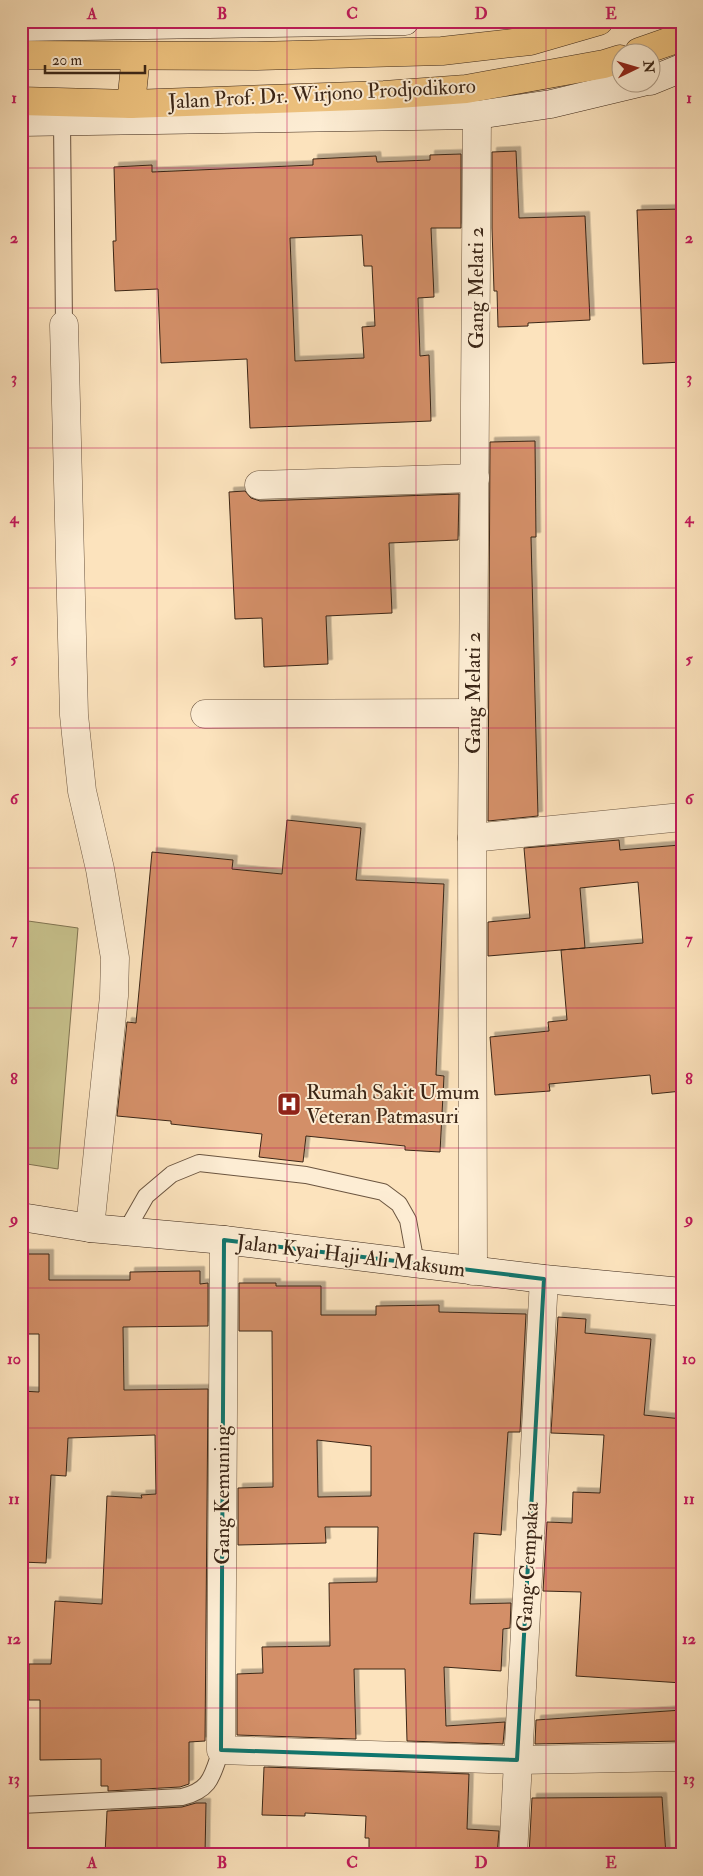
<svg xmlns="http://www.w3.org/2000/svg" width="703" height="1876" font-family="'IM FELL Double Pica',serif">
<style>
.green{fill:#c7c18c;stroke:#817452}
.building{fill:#d38f67;stroke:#3b2617;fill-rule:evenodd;filter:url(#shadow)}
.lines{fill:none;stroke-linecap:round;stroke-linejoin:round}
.lane-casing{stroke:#6b5540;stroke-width:18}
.street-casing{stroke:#6b5540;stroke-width:29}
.secondary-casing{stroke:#3b2617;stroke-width:29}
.highway-casing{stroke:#3b2617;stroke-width:29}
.lane{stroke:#fdedd4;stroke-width:16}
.street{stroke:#fdedd4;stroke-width:28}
.secondary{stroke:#fdedd4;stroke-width:28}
.highway{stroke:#eec27e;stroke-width:28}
.marked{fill:none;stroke:#0f766e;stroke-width:4;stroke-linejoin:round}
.grid{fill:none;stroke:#c2185b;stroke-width:1;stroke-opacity:0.55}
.labels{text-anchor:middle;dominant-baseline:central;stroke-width:4;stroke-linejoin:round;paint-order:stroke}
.street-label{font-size:21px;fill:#3b2617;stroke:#fdedd4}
.poi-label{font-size:21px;fill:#3b2617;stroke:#fdedd4;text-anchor:start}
.neatline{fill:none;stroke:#c2185b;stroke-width:2}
.grid-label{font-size:16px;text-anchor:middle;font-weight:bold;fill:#c2185b}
</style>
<defs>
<filter id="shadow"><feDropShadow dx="4.5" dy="-4.5" stdDeviation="0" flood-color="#0004"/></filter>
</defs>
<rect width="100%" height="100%" fill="#fce3bd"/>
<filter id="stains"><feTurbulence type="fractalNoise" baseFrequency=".004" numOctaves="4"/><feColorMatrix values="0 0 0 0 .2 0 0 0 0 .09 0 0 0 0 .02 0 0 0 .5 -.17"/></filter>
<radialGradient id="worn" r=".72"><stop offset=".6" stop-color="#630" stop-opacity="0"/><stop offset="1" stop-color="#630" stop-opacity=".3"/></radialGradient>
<polygon class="green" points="21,920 78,928 58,1169 21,1163"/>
<g class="building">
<polygon points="516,151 519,218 585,216 590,320 528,323 528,326 498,327 497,291 494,291 492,228 492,152"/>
<path d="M461 154V228H431L434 297 418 298 420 356 429 355 431 421 250 428 247 359 161 363 158 289 115 291 113 241H116L114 167 152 165V172L313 165V159L376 156 377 162 430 160V155ZM362 235 364 266H372L375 326 362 327 364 358 295 361 290 238Z"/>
<polygon points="682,209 682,362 643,364 637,210"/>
<polygon points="535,441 536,537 531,537 538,816 488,821 490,442"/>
<polygon points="245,491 251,498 260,501 459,494 458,540 389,543 392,613 326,616 328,664 264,667 262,618 235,619 229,492"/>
<polygon points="287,820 361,828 356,880 444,884 436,1075 444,1076 440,1152 405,1150 405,1146 306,1136 303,1162 259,1157 262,1134 171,1124 171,1121 117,1116 127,1022 136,1023 152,852 233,860 232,869 282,874"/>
<polygon points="619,840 620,850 680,845 682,1091 652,1094 650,1075 549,1084 550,1091 495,1095 490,1037 549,1031 548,1022 567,1020 561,950 643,943 638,882 580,888 585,948 488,956 488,922 530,918 524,848"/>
<polygon points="21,1254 49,1254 49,1280 130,1280 130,1272 200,1271 200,1284 208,1283 208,1326 123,1327 124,1390 208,1389 205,1741 189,1742 189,1784 180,1787 108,1791 108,1786 101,1786 101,1759 40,1760 40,1700 29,1700 29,1664 51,1664 55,1601 102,1604 107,1496 142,1498 141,1495 156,1494 155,1435 68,1438 66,1476 51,1475 46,1563 21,1562 21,1391 39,1392 39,1334 21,1334"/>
<path d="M239 1283H276V1286H321V1315H376V1306L439 1305V1312L526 1314 520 1432H508L501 1535 474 1533 470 1604 511 1603 510 1628 503 1629 501 1671 444 1667 446 1726 505 1722 503 1744 407 1741 405 1669H354L356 1739 237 1735V1674L263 1673 262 1647 330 1646 329 1583 377 1582 378 1527H325L326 1543 238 1545V1488L273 1487 272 1331H239ZM317 1440 371 1446V1496L318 1497Z"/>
<polygon points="558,1317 586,1319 585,1333 651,1339 644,1415 682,1419 682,1683 576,1676 581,1592 543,1591 547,1522 572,1523 573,1492 600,1493 604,1435 551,1433"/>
<polygon points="682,1710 682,1741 535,1744 536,1720"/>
<polygon points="264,1767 469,1774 467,1829 499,1831 497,1855 369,1855 369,1838 365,1838 366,1816 305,1813 305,1816 262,1815"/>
<polygon points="662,1797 666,1855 552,1855 552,1849 541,1849 541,1855 529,1855 532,1798"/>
<polygon points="196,1803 206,1803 205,1855 105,1855 107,1811 182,1807"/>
</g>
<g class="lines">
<g class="lane-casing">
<g id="lane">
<polyline points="62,121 64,325"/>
<polyline points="126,1231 146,1196 172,1174 199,1163 306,1175 383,1192 399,1204 408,1220 416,1264"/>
<path d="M21 1805 182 1797C211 1790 212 1776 221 1750"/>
</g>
</g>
<g class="street-casing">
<g id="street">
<polyline points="64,325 74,715 82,791 100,869 115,958 114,996 90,1228"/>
<polyline points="259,485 475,478"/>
<polyline points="205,714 473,713"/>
<polyline points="472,838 682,817"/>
<polyline points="224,1240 221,1750 517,1760 682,1757"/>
<polyline points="473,1271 472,838 477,115"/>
<polyline points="513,1855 544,1279"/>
</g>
</g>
<g class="secondary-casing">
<g id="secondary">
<polyline points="21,27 405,21"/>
<polyline points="650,81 682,68"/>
<polyline points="21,122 477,115 551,104 643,82"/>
<polyline points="21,1217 90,1228 224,1240 544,1279 682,1292"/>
</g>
</g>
<g class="highway-casing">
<g id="highway">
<polyline points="639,52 682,37"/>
<polyline points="21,55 257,56 442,51 530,41 599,21"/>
<polyline points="21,101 131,104 384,95 466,89 604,64 620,59"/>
<polyline points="131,104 136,56"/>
</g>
</g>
<use href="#lane" class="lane"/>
<use href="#street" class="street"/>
<use href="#secondary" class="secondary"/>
<use href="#highway" class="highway"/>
</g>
<path class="marked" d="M224 1240 544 1279 517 1760 221 1750Z"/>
<path class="grid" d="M157 21V1855M287 21V1855M416 21V1855M546 21V1855M21 168H682M21 308H682M21 448H682M21 588H682M21 728H682M21 868H682M21 1008H682M21 1148H682M21 1288H682M21 1428H682M21 1568H682M21 1708H682"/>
<defs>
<g id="hospital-square" transform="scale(1.25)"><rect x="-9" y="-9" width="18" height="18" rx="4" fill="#8f2418" stroke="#fdedd4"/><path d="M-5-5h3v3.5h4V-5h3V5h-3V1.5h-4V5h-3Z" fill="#fff"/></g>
</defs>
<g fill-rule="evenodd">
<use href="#hospital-square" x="289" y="1104"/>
</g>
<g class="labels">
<g class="street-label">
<text transform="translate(322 94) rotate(-3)">Jalan Prof. Dr. Wirjono Prodjodikoro</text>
<text transform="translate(476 288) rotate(-90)">Gang Melati 2</text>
<text transform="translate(473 693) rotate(-90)">Gang Melati 2</text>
<text transform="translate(351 1256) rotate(7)">Jalan Kyai Haji Ali Maksum</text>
<text transform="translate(222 1495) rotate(-90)">Gang Kemuning</text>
<text transform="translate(528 1567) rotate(-87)">Gang Cempaka</text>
</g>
<g class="poi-label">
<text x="306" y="1092">Rumah Sakit Umum<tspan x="306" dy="24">Veteran Patmasuri</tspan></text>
</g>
</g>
<rect width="703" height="1876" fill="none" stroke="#fce3bd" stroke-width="55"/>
<g transform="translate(636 68) rotate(85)"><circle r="24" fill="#fdedd4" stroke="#af9d88"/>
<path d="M0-4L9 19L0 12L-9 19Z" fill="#8f2418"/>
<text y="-8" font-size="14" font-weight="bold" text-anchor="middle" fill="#3b2617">N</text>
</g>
<path d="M45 65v8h100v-8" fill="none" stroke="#3b2617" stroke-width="2.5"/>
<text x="52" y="65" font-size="15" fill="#3b2617" stroke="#fdedd4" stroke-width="4" paint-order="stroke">20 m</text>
<rect x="28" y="28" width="648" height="1820" class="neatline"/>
<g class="grid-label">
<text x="92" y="19">A</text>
<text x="222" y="19">B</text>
<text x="352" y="19">C</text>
<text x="481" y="19">D</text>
<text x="611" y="19">E</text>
<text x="14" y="103">1</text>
<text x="689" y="103">1</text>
<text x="14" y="243">2</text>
<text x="689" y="243">2</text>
<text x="14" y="383">3</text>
<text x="689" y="383">3</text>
<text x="14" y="523">4</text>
<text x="689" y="523">4</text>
<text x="14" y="664">5</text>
<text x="689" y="664">5</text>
<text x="14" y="804">6</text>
<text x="689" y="804">6</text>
<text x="14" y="944">7</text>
<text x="689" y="944">7</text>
<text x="14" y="1084">8</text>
<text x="689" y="1084">8</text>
<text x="14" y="1224">9</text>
<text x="689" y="1224">9</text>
<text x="14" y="1364">10</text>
<text x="689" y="1364">10</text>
<text x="14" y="1504">11</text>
<text x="689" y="1504">11</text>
<text x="14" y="1644">12</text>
<text x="689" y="1644">12</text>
<text x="14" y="1784">13</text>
<text x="689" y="1784">13</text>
<text x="92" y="1868">A</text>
<text x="222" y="1868">B</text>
<text x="352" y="1868">C</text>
<text x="481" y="1868">D</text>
<text x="611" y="1868">E</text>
</g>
<rect width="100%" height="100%" filter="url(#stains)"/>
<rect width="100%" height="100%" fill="url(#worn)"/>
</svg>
